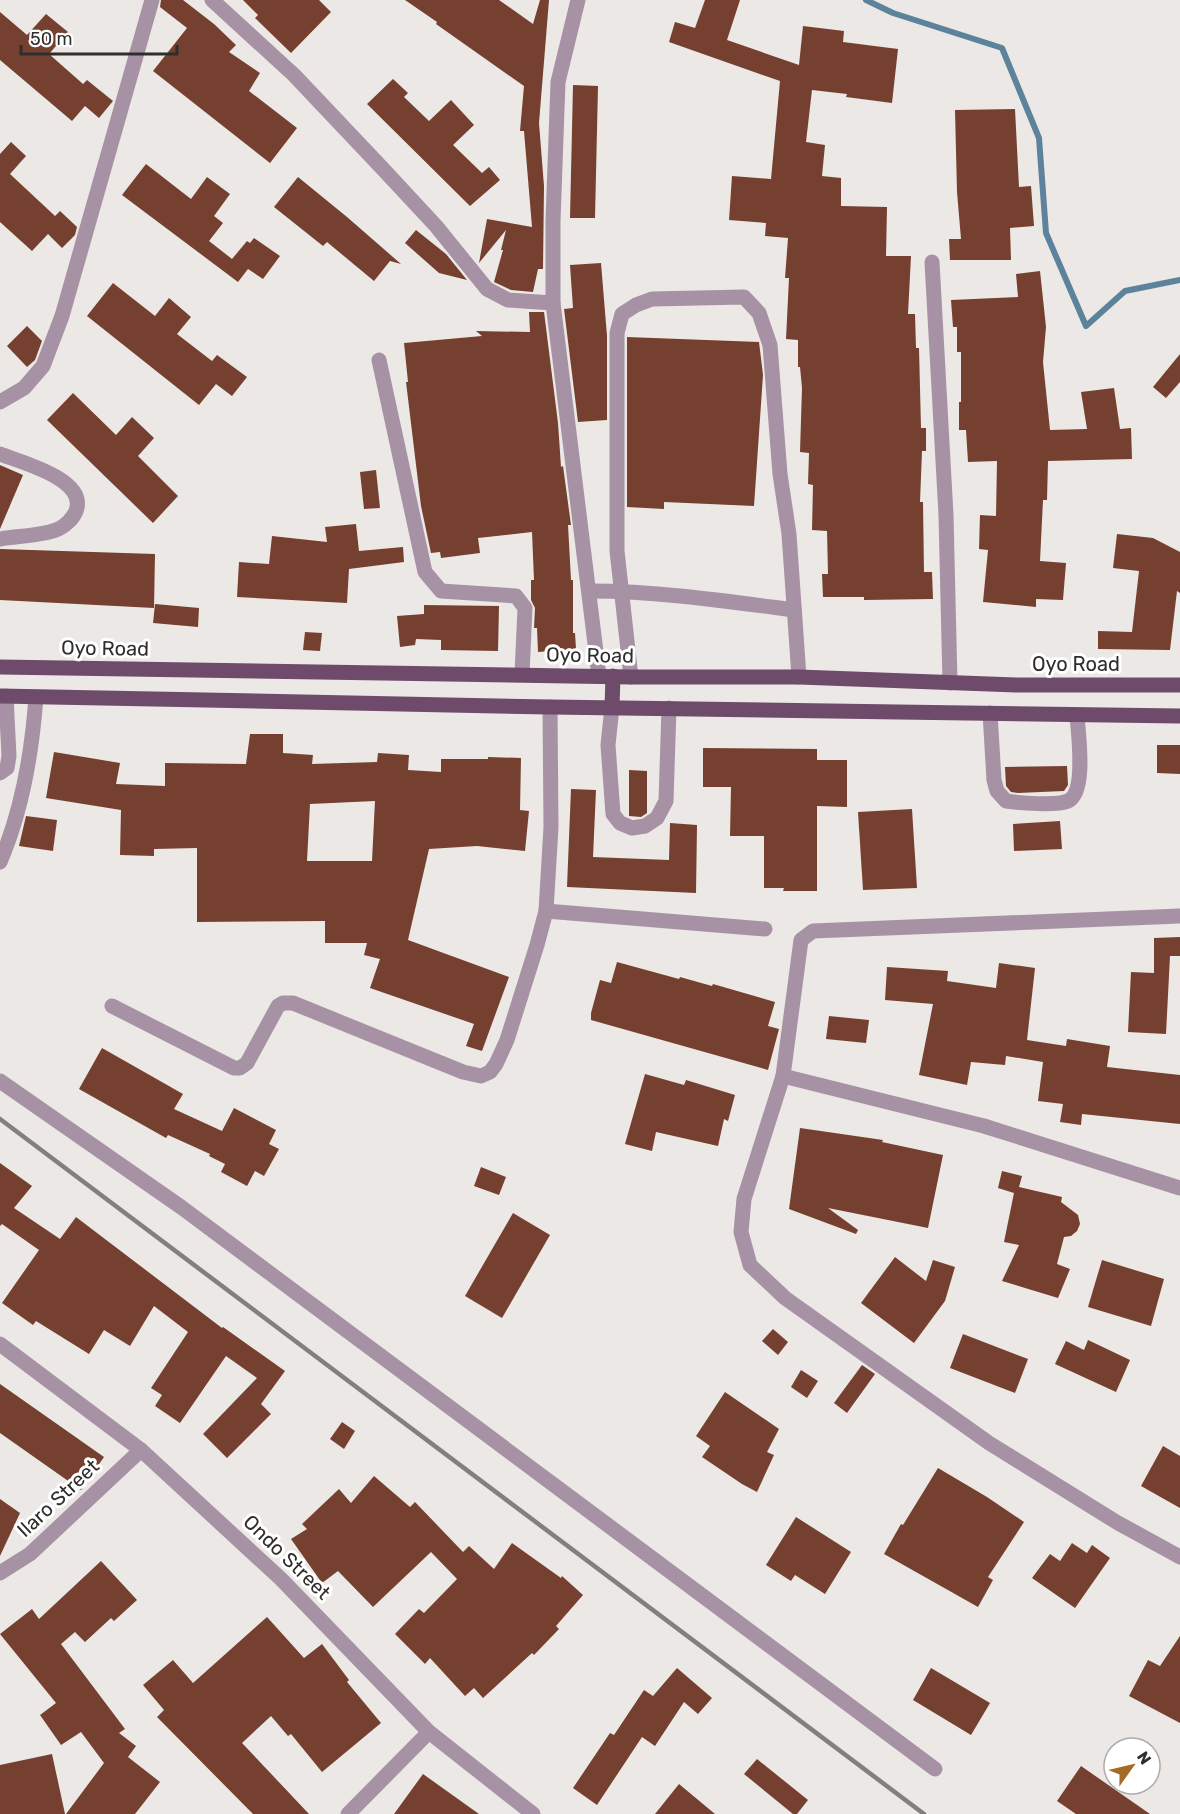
<svg xmlns="http://www.w3.org/2000/svg" width="1180" height="1814" font-family="Rubik,sans-serif">
<style>
.lines{fill:none;stroke-linecap:round;stroke-linejoin:round}
.stream{stroke:#5c839b;stroke-width:6}
.building{fill:#75402f;fill-rule:evenodd}
.minor{stroke:#a692a4;stroke-width:15}
.major{stroke:#6e4b6a;stroke-width:15}
.rail{stroke:#82807e;stroke-width:4.5}
.labels{text-anchor:middle;dominant-baseline:central;stroke-width:6;stroke-linejoin:round;paint-order:stroke}
.street-label{font-size:20px;fill:#2f2e2d;stroke:#fff}
</style>
<rect width="100%" height="100%" fill="#ece8e5"/>
<g class="lines">
<polyline class="stream" points="866,0 893,13 1002,48 1039,138 1046,233 1086,326 1125,291 1180,280"/>
</g>
<g class="building">
<polygon points="161,0 183,0 214,24 236,45 229,52 260,73 249,91 297,128 270,163 153,71 187,28 160,7"/>
<polygon points="243,0 319,0 331,12 291,53 255,18 258,15"/>
<polygon points="405,0 499,0 533,24 540,0 549,0 539,123 544,186 543,269 538,269 533,292 511,290 494,282 503,250 501,250 506,230 479,263 487,219 532,227 524,131 520,131 524,86 436,24 437,22"/>
<polygon points="705,0 740,0 727,40 799,65 803,26 844,31 843,42 898,49 892,103 846,97 847,94 812,90 806,142 825,145 822,176 841,178 841,206 887,207 886,256 911,256 908,314 915,314 916,348 919,348 921,428 926,428 926,451 922,451 920,502 923,502 924,572 932,572 933,599 864,600 864,597 823,597 822,574 828,574 827,531 812,530 813,485 808,484 809,453 800,452 802,388 800,367 798,367 798,340 786,339 789,278 785,278 788,238 765,236 766,223 729,220 732,176 771,179 780,81 669,42 675,22 695,28"/>
<polygon points="0,12 27,35 46,14 68,32 49,54 83,84 87,80 113,101 99,118 85,106 72,121 0,60"/>
<polygon points="393,79 408,93 404,97 429,121 451,100 474,125 453,145 482,173 489,167 500,180 470,206 367,104"/>
<polygon points="573,85 598,86 595,218 570,218"/>
<polygon points="1015,109 1019,187 1031,186 1034,226 1010,228 1011,260 950,260 949,239 961,239 957,192 955,110"/>
<polygon points="11,142 26,156 10,174 55,216 60,211 77,227 75,235 62,248 48,234 32,251 0,222 0,154"/>
<polygon points="146,164 191,199 207,177 230,194 214,216 223,223 209,241 232,259 247,241 250,243 254,238 280,256 263,279 248,269 238,282 122,195"/>
<polygon points="298,177 347,217 401,264 390,261 374,281 327,242 323,246 274,207"/>
<polygon points="416,230 446,254 467,280 439,273 405,243"/>
<polygon points="601,263 607,336 607,420 578,422 564,309 573,308 570,265"/>
<polygon points="1040,271 1046,327 1043,362 1050,430 1087,429 1081,392 1114,388 1120,429 1131,428 1132,459 1048,461 1047,500 1043,500 1040,561 1066,563 1063,600 1036,599 1036,607 983,602 988,550 979,549 980,515 996,516 997,461 968,462 966,430 959,430 959,402 961,402 961,352 957,352 957,327 953,327 951,300 1018,297 1016,274"/>
<polygon points="113,283 155,316 169,298 191,317 177,334 212,361 217,355 247,377 232,396 216,384 199,405 87,316"/>
<polygon points="529,312 544,312 558,423 561,467 563,466 571,525 568,525 571,580 573,580 573,633 575,633 576,649 538,652 537,628 534,628 535,608 531,600 531,580 534,580 532,532 478,538 480,553 441,558 440,552 431,553 421,506 406,382 408,382 404,343 482,336 476,331 530,332"/>
<polygon points="27,326 42,341 35,360 27,367 7,346"/>
<polygon points="627,337 759,342 763,375 754,506 664,502 664,509 627,507"/>
<polygon points="1180,354 1180,382 1166,398 1153,387"/>
<polygon points="73,393 116,435 132,417 154,438 138,456 178,496 153,523 47,420"/>
<polygon points="0,465 23,475 0,529"/>
<polygon points="376,470 380,508 364,509 360,472"/>
<polygon points="356,524 359,551 403,547 404,562 349,569 347,603 237,597 239,562 269,564 272,536 327,542 325,527"/>
<polygon points="1117,534 1153,538 1180,552 1180,593 1177,591 1170,650 1098,649 1098,631 1132,632 1139,571 1113,568"/>
<polygon points="0,549 155,554 154,608 0,600"/>
<polygon points="155,604 199,608 198,627 153,623"/>
<polygon points="424,605 499,606 498,651 441,650 441,640 416,639 415,645 400,647 397,616 424,614"/>
<polygon points="305,632 322,633 320,651 303,650"/>
<path d="M250 734H283V753L313 755 312 764 377 762 378 753 409 755 408 770 441 772V759H488V757L521 758 520 810 529 811 525 851 477 846 429 849 408 940 509 977 482 1051 466 1046 474 1024 370 988 380 959 364 955 367 943H325V921L197 922V848L154 849V856L120 855 121 810 46 798 54 752 120 763 116 784 165 786V763L246 764ZM375 801 372 861H307L310 804Z"/>
<polygon points="1157,745 1180,745 1180,774 1157,773"/>
<polygon points="703,748 817,749 817,760 847,760 847,807 817,806 817,891 783,891 784,888 764,888 764,836 730,836 731,787 703,787"/>
<polygon points="1067,766 1068,785 1064,791 1018,793 1011,792 1006,786 1005,767"/>
<polygon points="629,770 647,771 647,813 641,817 629,816"/>
<polygon points="571,789 596,790 593,857 669,860 670,823 697,825 696,893 567,887"/>
<polygon points="912,809 917,888 863,890 858,812"/>
<polygon points="26,816 57,820 53,851 19,846"/>
<polygon points="1060,821 1062,849 1014,851 1013,824"/>
<polygon points="1180,937 1180,956 1170,956 1166,1034 1128,1032 1131,972 1154,973 1154,938"/>
<polygon points="617,962 679,979 680,977 712,986 713,984 775,1002 768,1026 779,1029 768,1070 591,1020 591,1013 600,980 611,983"/>
<polygon points="999,963 1035,968 1027,1040 1066,1046 1067,1039 1110,1046 1107,1067 1180,1075 1180,1124 1082,1114 1081,1125 1060,1122 1063,1104 1038,1101 1043,1062 1006,1056 1005,1065 971,1062 967,1085 919,1075 933,1004 885,1000 887,967 948,971 947,981 996,988"/>
<polygon points="829,1016 869,1020 866,1043 826,1039"/>
<polygon points="102,1048 183,1094 174,1109 222,1131 234,1108 276,1130 269,1144 279,1149 264,1176 255,1171 247,1186 221,1172 225,1164 209,1156 210,1154 168,1135 166,1138 79,1089"/>
<polygon points="645,1074 684,1085 686,1080 735,1095 728,1121 724,1119 718,1146 656,1132 652,1151 625,1144"/>
<polygon points="800,1128 883,1140 882,1142 943,1155 928,1228 828,1208 858,1230 856,1234 789,1209"/>
<polygon points="0,1163 32,1186 14,1208 60,1239 76,1217 222,1328 223,1327 285,1371 261,1404 271,1414 227,1458 203,1434 257,1378 226,1356 180,1423 155,1406 162,1395 151,1388 188,1332 154,1306 130,1346 104,1330 89,1354 36,1321 33,1325 2,1303 39,1250 2,1224 0,1226"/>
<polygon points="481,1167 506,1177 499,1195 474,1186"/>
<polygon points="1002,1171 1022,1176 1019,1187 1062,1197 1061,1202 1078,1215 1080,1224 1077,1231 1071,1236 1064,1237 1057,1264 1070,1269 1058,1298 1002,1281 1019,1245 1004,1242 1014,1193 998,1188"/>
<polygon points="513,1213 550,1235 502,1318 465,1296"/>
<polygon points="895,1257 926,1281 933,1260 955,1267 945,1301 914,1343 861,1303"/>
<polygon points="1102,1260 1164,1279 1151,1326 1088,1307"/>
<polygon points="773,1329 788,1342 778,1355 762,1341"/>
<polygon points="963,1334 1028,1359 1015,1393 950,1368"/>
<polygon points="1088,1340 1130,1360 1116,1392 1055,1364 1066,1341 1084,1350"/>
<polygon points="862,1365 875,1374 847,1413 834,1403"/>
<polygon points="801,1370 818,1381 807,1398 791,1387"/>
<polygon points="0,1384 104,1457 81,1490 0,1433"/>
<polygon points="725,1392 779,1429 767,1452 774,1455 757,1492 742,1484 702,1457 710,1446 696,1436"/>
<polygon points="342,1422 355,1431 344,1449 330,1439"/>
<polygon points="1163,1446 1180,1456 1180,1508 1141,1486"/>
<polygon points="938,1468 987,1497 1024,1522 988,1577 993,1580 978,1607 884,1554 901,1524 903,1525"/>
<polygon points="374,1476 410,1507 415,1502 463,1552 469,1546 494,1569 512,1543 561,1578 562,1576 583,1595 556,1626 559,1629 534,1655 532,1653 483,1698 474,1688 465,1696 430,1658 425,1664 395,1634 419,1609 424,1613 457,1579 431,1552 373,1607 338,1571 322,1583 291,1539 307,1529 302,1524 339,1489 351,1503"/>
<polygon points="0,1499 20,1513 0,1556"/>
<polygon points="796,1517 851,1552 825,1594 795,1575 791,1581 766,1565"/>
<polygon points="1072,1543 1087,1553 1092,1545 1110,1558 1075,1608 1032,1578 1050,1554 1060,1561"/>
<polygon points="101,1561 137,1600 114,1621 111,1618 85,1642 75,1632 61,1644 125,1729 119,1733 136,1746 128,1757 160,1782 135,1814 66,1814 104,1763 81,1732 61,1745 40,1715 56,1703 0,1634 32,1609 39,1619"/>
<polygon points="267,1617 304,1658 322,1644 349,1680 347,1682 381,1723 322,1772 291,1734 288,1736 271,1716 242,1743 309,1814 253,1814 157,1717 164,1710 143,1685 173,1660 193,1683"/>
<polygon points="1180,1636 1180,1723 1129,1696 1148,1660 1160,1666"/>
<polygon points="677,1668 712,1698 698,1714 684,1702 655,1746 642,1737 597,1805 573,1788 610,1733 614,1735 644,1690 653,1696"/>
<polygon points="931,1668 990,1703 971,1735 913,1700"/>
<polygon points="52,1754 65,1814 0,1814 0,1765"/>
<polygon points="757,1759 808,1800 797,1814 793,1814 744,1774"/>
<polygon points="1081,1766 1150,1814 1076,1814 1057,1801"/>
<polygon points="423,1774 479,1814 394,1814"/>
<polygon points="679,1784 715,1814 655,1814"/>
</g>
<g class="lines">
<g class="minor">
<polyline points="212,0 294,75 383,169 436,226 487,289 508,300 553,303"/>
<polyline points="578,0 558,82 553,221 553,303 599,676"/>
<polyline points="932,262 946,515 950,683"/>
<polyline points="379,360 425,572 441,591 516,596 525,608 522,674"/>
<polyline points="0,402 24,388 43,366 62,316 152,0"/>
<path d="M0 454C20 462 88 479 76 511 73 519 64 527 56 530 40 536 17 536 0 539"/>
<path d="M589 591C658 591 726 601 794 610"/>
<polyline points="631,677 617,551 617,333 622,314 636,305 652,299 744,297 759,313 770,345 780,474 789,534 799,677"/>
<polyline points="612,707 608,745 613,814 620,823 632,828 645,826 657,818 666,801 669,708"/>
<path d="M990 713 994 780 997 791 1006 801C1020 803 1056 806 1068 801 1087 792 1078 733 1077 715"/>
<polyline points="0,773 7,768 9,756 6,696"/>
<path d="M0 862C22 811 32 752 36 697"/>
<polyline points="546,911 765,929"/>
<polyline points="1180,916 813,931 801,940 783,1076 984,1126 1180,1188"/>
<polyline points="112,1006 234,1068 240,1068 247,1063 278,1006 283,1003 293,1003 463,1072 481,1076 490,1072 496,1064 507,1040 537,945 546,911 551,827 550,707"/>
<polyline points="783,1076 744,1199 741,1232 750,1265 785,1298 989,1443 1118,1523 1180,1557"/>
<polyline points="0,1081 181,1207 935,1769"/>
<polyline points="0,1344 141,1450 281,1579 429,1732 533,1814"/>
<polyline points="0,1573 30,1554 141,1450"/>
<polyline points="348,1814 429,1732"/>
</g>
<g class="major">
<polyline points="0,667 631,677 799,677 1016,685 1180,685"/>
<polyline points="0,696 550,707 1180,716"/>
<polyline points="612,707 613,676"/>
</g>
<polyline class="rail" points="0,1119 924,1814"/>
</g>
<g class="labels">
<g class="street-label">
<text transform="translate(105 648) rotate(1)">Oyo Road</text>
<text transform="translate(590 655) rotate(1)">Oyo Road</text>
<text x="1076" y="664">Oyo Road</text>
<text transform="translate(58 1498) rotate(-43)">Ilaro Street</text>
<text transform="translate(287 1557) rotate(44)">Ondo Street</text>
</g>
</g>
<g transform="translate(1132 1766) rotate(56)"><circle r="28" fill="#ffffff" stroke="#acabab" stroke-width="1.5"/>
<path d="M0-4.5L10 22L0 15L-10 22Z" fill="#a36b27"/>
<text y="-9" font-size="16" font-weight="bold" text-anchor="middle" fill="#2f2e2d">N</text>
</g>
<path d="M21 45v9h156v-9" fill="none" stroke="#2f2e2d" stroke-width="3"/>
<text x="30" y="45" font-size="18" fill="#2f2e2d" stroke="#ffffff" stroke-width="4.5" paint-order="stroke">50 m</text>
</svg>
